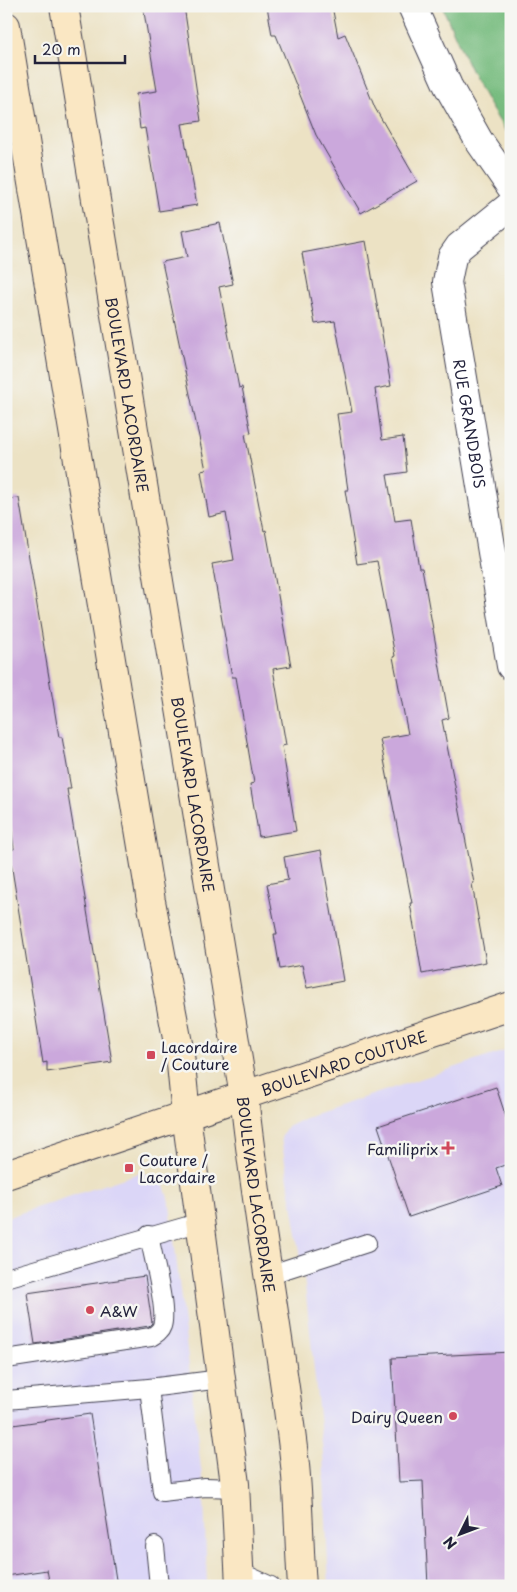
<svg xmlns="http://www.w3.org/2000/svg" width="517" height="1592" font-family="'Playpen Sans',sans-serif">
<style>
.built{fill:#dbd6f7}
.forest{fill:#77bc7f;stroke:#4c6f5d}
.building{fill:#cba8dc}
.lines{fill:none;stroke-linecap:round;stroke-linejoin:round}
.lane-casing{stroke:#403f50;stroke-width:20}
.street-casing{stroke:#403f50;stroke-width:30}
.secondary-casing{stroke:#403f50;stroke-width:30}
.lane{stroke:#fff;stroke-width:18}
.street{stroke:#fff;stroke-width:28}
.secondary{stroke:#fae7c3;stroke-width:28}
.poi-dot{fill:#d1495b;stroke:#f6f6f2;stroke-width:2}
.labels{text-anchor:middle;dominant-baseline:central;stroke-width:5;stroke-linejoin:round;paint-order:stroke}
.street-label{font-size:15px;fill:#22223b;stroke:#f6f6f2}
.poi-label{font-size:15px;fill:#22223b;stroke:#f6f6f2;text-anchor:start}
</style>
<rect width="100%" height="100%" fill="#f6f6f2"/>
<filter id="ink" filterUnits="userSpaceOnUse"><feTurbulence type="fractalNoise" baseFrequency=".02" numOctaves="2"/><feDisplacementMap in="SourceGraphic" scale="10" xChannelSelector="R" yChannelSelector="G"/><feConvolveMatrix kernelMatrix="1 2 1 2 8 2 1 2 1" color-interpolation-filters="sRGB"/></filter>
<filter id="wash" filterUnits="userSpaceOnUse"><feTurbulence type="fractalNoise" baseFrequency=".0096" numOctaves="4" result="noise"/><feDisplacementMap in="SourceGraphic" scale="20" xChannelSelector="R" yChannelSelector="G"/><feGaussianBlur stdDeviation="1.12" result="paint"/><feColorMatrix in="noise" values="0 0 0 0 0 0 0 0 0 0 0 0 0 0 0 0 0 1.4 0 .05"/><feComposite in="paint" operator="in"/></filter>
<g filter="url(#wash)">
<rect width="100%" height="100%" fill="#ece2c4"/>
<g class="built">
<polygon points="511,1049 511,1586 329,1586 323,1453 304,1276 281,1138 287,1127 311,1115"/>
<polygon points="139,1173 156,1175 164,1185 170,1205 204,1494 207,1586 6,1586 6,1218"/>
</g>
<path class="forest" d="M442 6H511V138C481 98 462 51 442 6Z"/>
<g id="blocks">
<g class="building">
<polygon points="143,6 184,6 201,121 182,124 197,205 159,211 145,128 140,129 136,94 157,91"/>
<polygon points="267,6 332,6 338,37 345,34 375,108 417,181 361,213 316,135 276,35 272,35"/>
<polygon points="220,223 233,284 219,287 239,388 242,387 251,433 245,434 264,531 266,530 291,666 273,669 286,745 282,746 296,831 259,837 250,784 254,783 236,677 232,677 212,564 234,560 226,513 209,517 201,471 206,470 162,262 187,257 182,231"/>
<polygon points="366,241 391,386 375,389 382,440 403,437 407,472 387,475 395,521 411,519 419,568 422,568 449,718 442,720 474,883 472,884 486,962 422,974 410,903 412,903 380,739 408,734 393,657 395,656 377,561 357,564 345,490 348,490 337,414 352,412 335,321 315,324 302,253"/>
<polygon points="19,498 59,737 62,737 71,789 67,789 112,1062 47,1072 47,1062 43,1063 9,850 14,849 8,802 6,802 6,499"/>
<polygon points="321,850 343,981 307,988 302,965 280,969 274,934 277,934 267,884 288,880 284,857"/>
<polygon points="496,1087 511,1132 511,1163 496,1168 502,1186 409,1217 378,1126"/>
<polygon points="145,1276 152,1323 149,1326 35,1344 27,1293"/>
<polygon points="511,1352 511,1586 428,1586 423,1481 399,1482 392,1358"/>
<polygon points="90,1414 117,1586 50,1586 47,1570 6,1576 6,1426"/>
</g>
</g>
</g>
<g filter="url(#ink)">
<use href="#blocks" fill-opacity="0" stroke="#403f50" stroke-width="1"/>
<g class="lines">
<g class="lane-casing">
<g id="lane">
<polyline points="268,1275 367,1243"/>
<polyline points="6,1278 201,1222"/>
<path d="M6 1359 151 1337C156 1334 160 1332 162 1326 168 1310 152 1254 149 1235"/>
<polyline points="149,1388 162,1492 205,1487 236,1488"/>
<polyline points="6,1400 149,1388 221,1379"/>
<polyline points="155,1546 159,1586"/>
<polyline points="240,1572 271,1586"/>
</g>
</g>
<g class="street-casing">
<g id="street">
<polyline points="412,6 448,86 479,141 511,187"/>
<path id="s1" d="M511 205 459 247 452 257 447 282 511 666"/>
</g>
</g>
<g class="secondary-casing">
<g id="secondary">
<path id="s2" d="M64 6 244 1096C257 1220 281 1341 295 1465 299 1505 299 1546 302 1586"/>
<polyline points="6,26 151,901 180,1054 186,1115 235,1484 240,1586"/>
<path id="s3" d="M6 1175 511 1006"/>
</g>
</g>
<use href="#lane" class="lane"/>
<use href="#street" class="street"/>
<use href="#secondary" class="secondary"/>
</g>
</g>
<g class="poi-dot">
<rect x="146" y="1050" width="10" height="10" rx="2.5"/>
<path d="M445.5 1140.5h5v5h5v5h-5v5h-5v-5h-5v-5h5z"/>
<rect x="124" y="1163" width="10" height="10" rx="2.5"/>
<circle cx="90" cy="1310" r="5"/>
<circle cx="453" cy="1416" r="5"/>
</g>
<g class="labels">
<g class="street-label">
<text stroke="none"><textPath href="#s2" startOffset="394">BOULEVARD LACORDAIRE</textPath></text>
<text stroke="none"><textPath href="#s1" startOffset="248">RUE GRANDBOIS</textPath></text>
<text stroke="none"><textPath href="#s2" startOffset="799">BOULEVARD LACORDAIRE</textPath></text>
<text stroke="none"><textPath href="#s3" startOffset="356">BOULEVARD COUTURE</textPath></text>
<text stroke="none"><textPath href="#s2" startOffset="1204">BOULEVARD LACORDAIRE</textPath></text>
</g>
<g class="poi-label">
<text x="161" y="1046">Lacordaire<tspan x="161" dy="17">/ Couture</tspan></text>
<text x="438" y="1148" text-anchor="end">Familiprix</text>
<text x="139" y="1159">Couture /<tspan x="139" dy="17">Lacordaire</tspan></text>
<text x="100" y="1310">A&amp;W</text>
<text x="443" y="1416" text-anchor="end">Dairy Queen</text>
</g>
</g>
<rect width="517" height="1592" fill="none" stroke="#f6f6f2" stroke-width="25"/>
<g transform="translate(460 1534) rotate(228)" stroke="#f6f6f2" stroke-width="4" paint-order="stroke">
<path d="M0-4L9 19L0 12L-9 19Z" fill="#22223b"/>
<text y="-8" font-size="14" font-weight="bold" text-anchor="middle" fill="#22223b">N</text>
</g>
<path d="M35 55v8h90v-8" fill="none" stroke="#22223b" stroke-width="2.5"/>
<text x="42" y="55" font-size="15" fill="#22223b" stroke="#f6f6f2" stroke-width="4" paint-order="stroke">20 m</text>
</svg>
